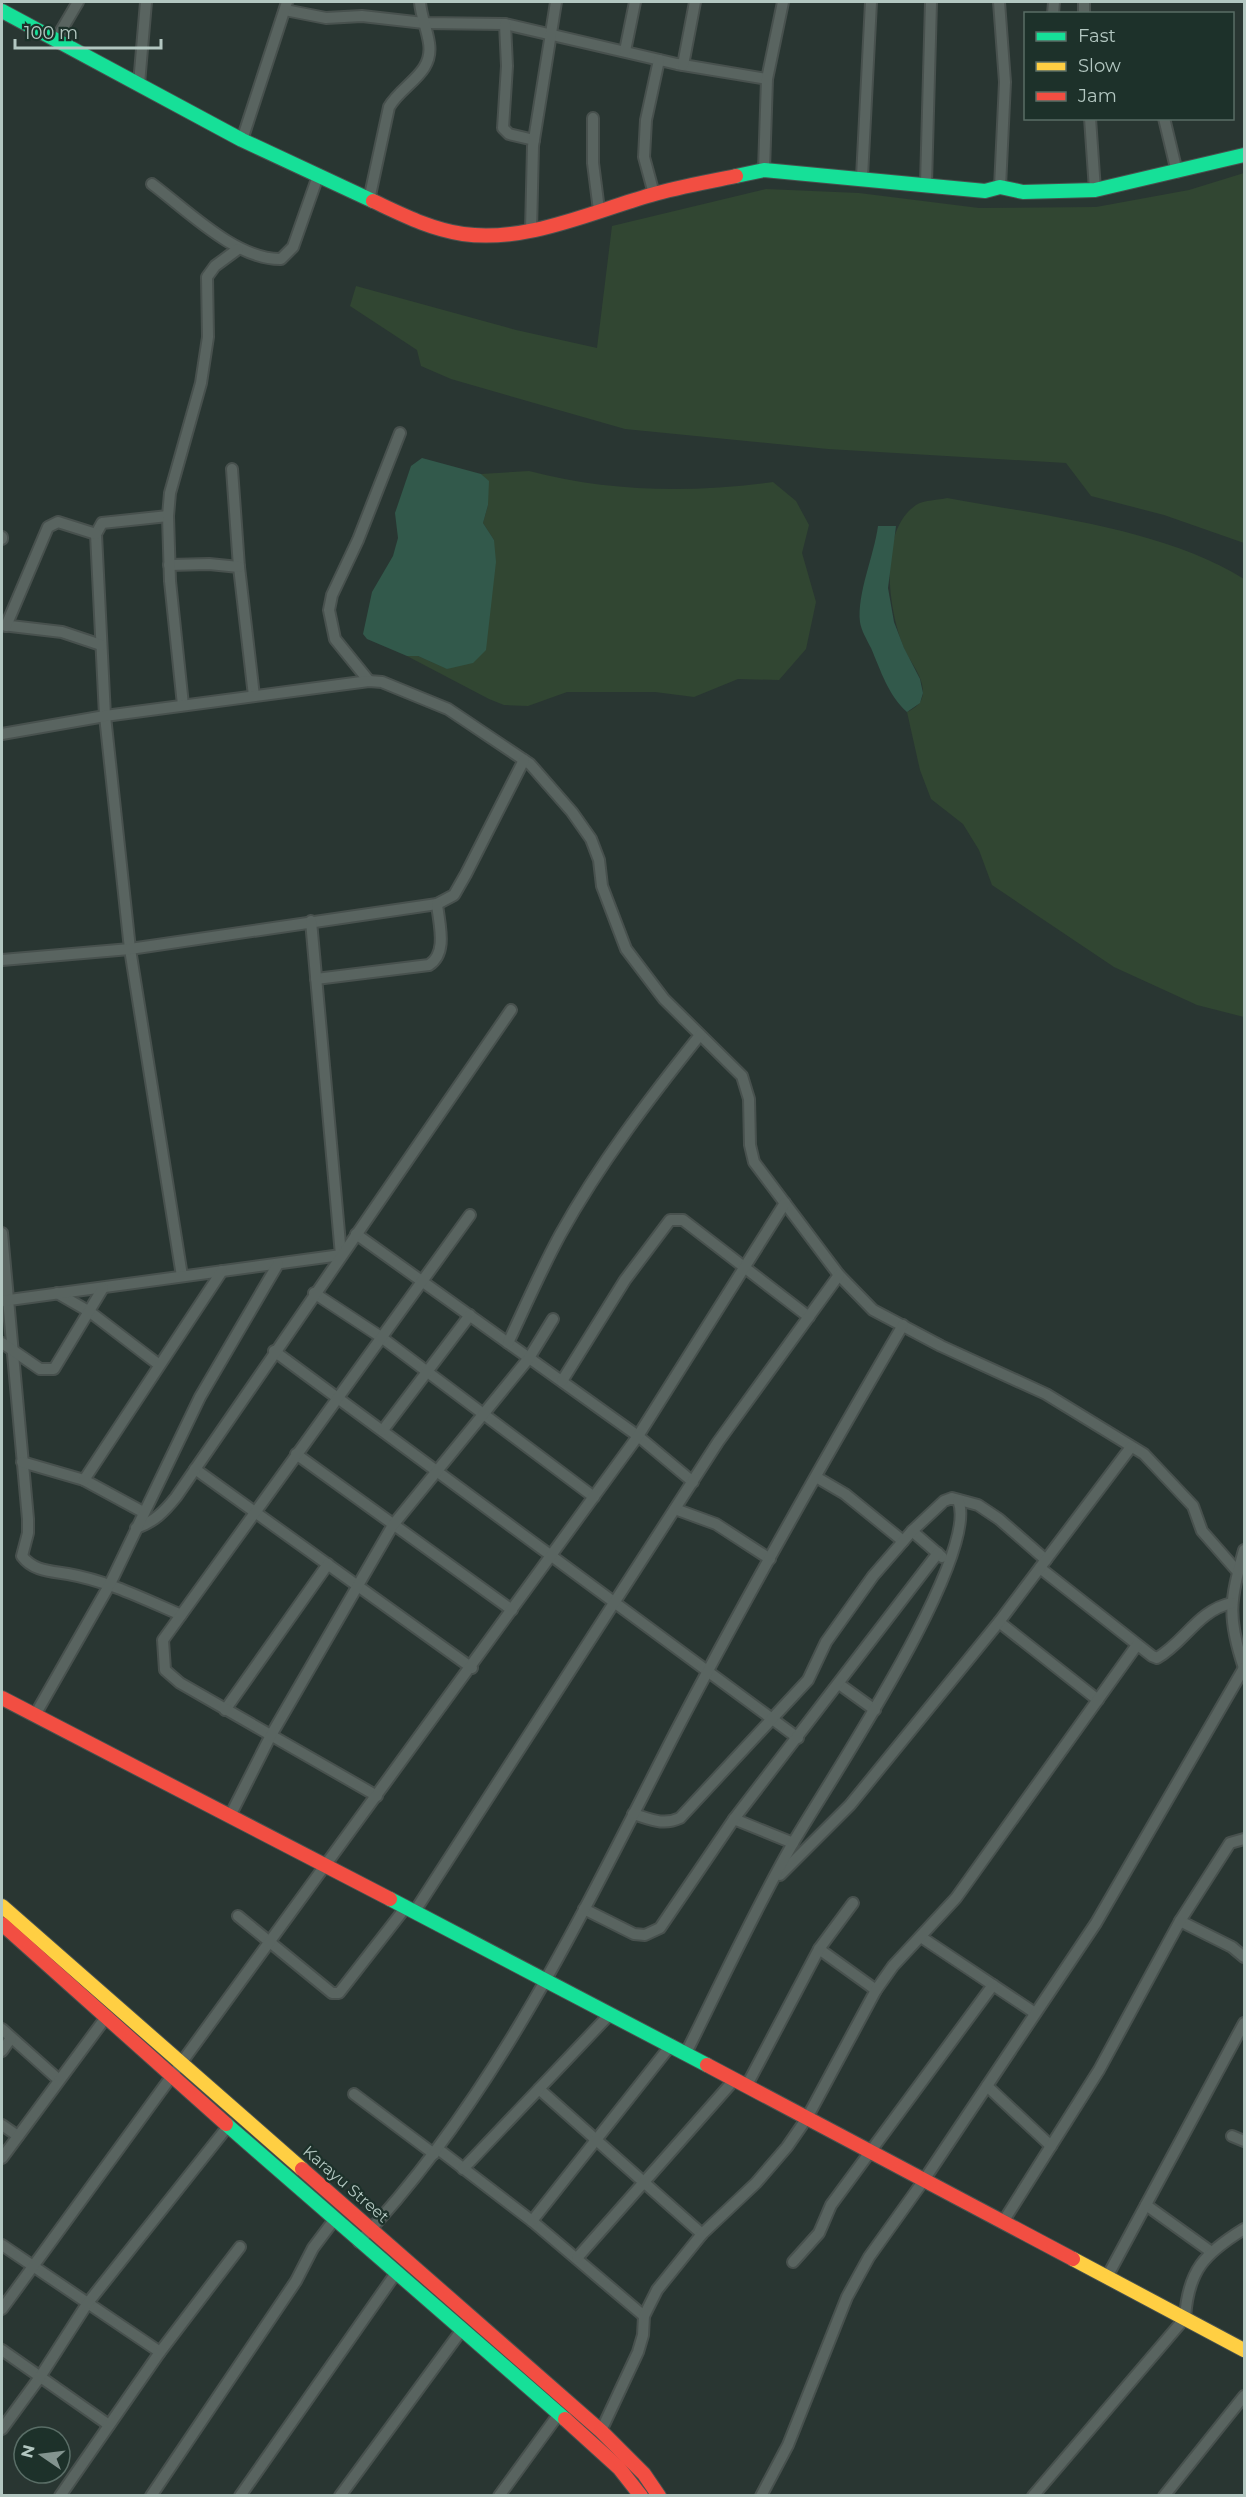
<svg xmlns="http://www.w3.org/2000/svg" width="1246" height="2497" font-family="Montserrat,sans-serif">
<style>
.green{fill:#314632}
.water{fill:#32594b}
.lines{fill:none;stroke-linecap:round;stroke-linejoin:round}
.street-casing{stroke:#48514e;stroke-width:14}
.fast-casing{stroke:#48514e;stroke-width:16}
.slow-casing{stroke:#48514e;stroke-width:16}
.jam-casing{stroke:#48514e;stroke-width:16}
.street{stroke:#596460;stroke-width:10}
.fast{stroke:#16e098;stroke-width:14}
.slow{stroke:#ffcf43;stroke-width:14}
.jam{stroke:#f24e42;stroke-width:14}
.labels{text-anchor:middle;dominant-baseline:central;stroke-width:4.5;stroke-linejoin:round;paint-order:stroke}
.street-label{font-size:16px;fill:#b3c7c1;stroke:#1d312a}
</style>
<rect width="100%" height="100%" fill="#293632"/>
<g class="green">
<polygon points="1244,173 1244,543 1164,515 1091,496 1066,463 828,449 625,429 451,379 421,366 417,350 350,306 356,286 516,330 597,348 612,226 766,189 859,193 979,208 1096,207 1189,190"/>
<path d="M529 471C608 492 692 493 773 482L796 501 809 525 802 553 816 602 806 649 779 680 738 679 694 697 655 692H567L528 706 504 705 489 699 407 656H418L448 669 494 540 483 523 488 505V481L481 474Z"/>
<path d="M947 498C1040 515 1164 529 1244 579V1017L1197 1005 1114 967 992 885 979 850 963 824 931 799 920 770 907 712C916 708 923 702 923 692 923 675 909 661 903 646 888 608 878 531 916 505 924 500 939 500 947 498Z"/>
</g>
<g class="water">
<polygon points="422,458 481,474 489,481 488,505 483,523 494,540 496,562 486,650 473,663 447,669 418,656 407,656 367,639 363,634 372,592 393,556 398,538 395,513 411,466"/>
<path d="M878 526H896L888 588 894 622 904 648 920 679 923 693 920 703 907 712C888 695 881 671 871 648 867 640 861 630 860 622 857 593 874 556 878 526Z"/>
</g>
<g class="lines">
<g class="street-casing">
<g id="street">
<polyline points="999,2 1005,82 1000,187"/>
<polyline points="285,10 326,18 362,16 424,23 505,24 677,64 767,79"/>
<polyline points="1053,14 1054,2"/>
<polyline points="1084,14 1084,2"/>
<polyline points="505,24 507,66 503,128 509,134 534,140"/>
<polyline points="55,41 78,2"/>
<polyline points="625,51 635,2"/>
<polyline points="683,65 695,2"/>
<polyline points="139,84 146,2"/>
<polyline points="593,118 593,163 599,210"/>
<polyline points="1090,118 1095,190"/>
<polyline points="1164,118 1177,172"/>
<polyline points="242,140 287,2"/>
<polyline points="764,170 767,79 783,2"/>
<polyline points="862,177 871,2"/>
<path d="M152 184C187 210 236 260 281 259L293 247 318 176"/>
<polyline points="926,184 931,2"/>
<polyline points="654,194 644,157 646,120 659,60"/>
<path d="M369 200 389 107C402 84 434 74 429 43 427 29 421 16 420 2"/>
<polyline points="531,231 533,146 556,2"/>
<polyline points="232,469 239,567 254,696"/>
<polyline points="168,516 102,523 96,534 105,716 130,949 182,1276"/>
<polyline points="2,539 2,537"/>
<polyline points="169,565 209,564 239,567"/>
<polyline points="2,625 62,632 101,645"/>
<polyline points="6,626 48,527 58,522 96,534"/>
<polyline points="369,681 335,639 329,610 332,595 358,540 400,433"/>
<polyline points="183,705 170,581 168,516 170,493 201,383 208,337 207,277 215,266 238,249"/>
<polyline points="2,734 105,716 369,681 382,682 448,709 530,764 572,812 591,839 599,860 602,886 626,949 664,999 742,1076 749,1099 750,1145 754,1162 839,1275 873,1310 941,1346 1046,1394 1144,1454 1193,1506 1202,1531 1238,1572"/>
<polyline points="2,960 130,949 437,904 454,895 466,874 524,760"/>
<path d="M316 979 429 965C448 953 439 924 437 904"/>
<path d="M2 1233 28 1519V1533L22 1556C33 1571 50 1571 68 1574 108 1581 144 1599 181 1615"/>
<polyline points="356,1234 638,1436 693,1482"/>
<polyline points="57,1293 90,1312 158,1364"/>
<polyline points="314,1293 381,1337 594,1497"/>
<polyline points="2,1301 341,1255 311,921"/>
<polyline points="2,1343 40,1369 54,1369 103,1288"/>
<path d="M508 1343C525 1307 541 1270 560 1235 600 1163 649 1099 700 1035"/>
<polyline points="274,1351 798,1738"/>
<polyline points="562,1381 625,1280 670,1220 683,1220 809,1317"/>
<polyline points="383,1430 470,1315"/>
<polyline points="296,1454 512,1610"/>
<polyline points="22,1462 84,1480 143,1512"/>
<polyline points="195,1469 472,1668"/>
<polyline points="816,1477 845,1494 903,1541"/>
<polyline points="84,1480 222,1271"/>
<polyline points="675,1509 716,1524 770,1559"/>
<path d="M136 1528C154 1522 164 1512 176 1497L511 1010"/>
<polyline points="912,1531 942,1557"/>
<path d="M1244 1550C1230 1601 1227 1617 1244 1668"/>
<path d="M1040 1568 1152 1656 1157 1658C1185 1642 1198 1610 1232 1603"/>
<polyline points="999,1622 1098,1700"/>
<polyline points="839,1684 875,1710"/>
<polyline points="225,1710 328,1564"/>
<polyline points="35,1715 110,1584 200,1397 278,1264"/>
<polyline points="377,1796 180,1683 165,1670 163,1640 470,1215"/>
<path d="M633 1814C650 1819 663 1826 680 1818L808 1680 826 1642 873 1576 912 1531 944 1501 952 1498 978 1505 999 1519 1046 1560"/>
<polyline points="230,1816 270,1737 393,1525 529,1358 553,1319"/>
<polyline points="734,1819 793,1843"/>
<polyline points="780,1875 850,1805 999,1622 1131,1447"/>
<polyline points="584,1909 634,1934 645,1935 660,1928 734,1819 938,1553"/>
<polyline points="415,1911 718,1442 839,1275"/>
<polyline points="238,1916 332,1993 339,1993 406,1907"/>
<polyline points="1180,1921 1232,1947 1244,1957"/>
<polyline points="921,1937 1035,2013"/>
<polyline points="819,1949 876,1990"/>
<polyline points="2,2029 59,2080"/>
<polyline points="2,2051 11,2038"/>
<path d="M686 2053C721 1983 754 1911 793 1843 826 1786 982 1554 958 1500"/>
<polyline points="747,2085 819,1949 853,1903"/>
<polyline points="987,2086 1051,2146"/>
<polyline points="539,2089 702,2234"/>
<polyline points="354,2094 434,2154"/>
<polyline points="2,2125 18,2136"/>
<polyline points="1232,2136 1244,2141"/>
<polyline points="438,2149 532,2221 644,2316"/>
<polyline points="2,2158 107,2016"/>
<polyline points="463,2169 610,2014"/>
<polyline points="1146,2205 1210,2251"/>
<polyline points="532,2221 671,2045"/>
<polyline points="1003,2222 1099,2070 1180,1921 1230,1843 1244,1839"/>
<path d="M359 2242C497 2096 584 1910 675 1733 747 1595 824 1460 903 1325"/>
<polyline points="2,2245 160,2352"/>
<polyline points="577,2258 735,2079"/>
<polyline points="793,2262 819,2233 831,2205 993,1985"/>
<polyline points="1107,2277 1244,2023"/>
<polyline points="2,2309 638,1436 785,1203"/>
<polyline points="2,2350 109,2425"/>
<polyline points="2,2429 40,2377 87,2304 229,2125"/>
<polyline points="601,2431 638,2352 643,2335 644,2316 657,2290 702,2234 756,2183 787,2147 807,2118 876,1990 893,1966 956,1898 1137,1645"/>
<polyline points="60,2496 160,2352 240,2247"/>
<polyline points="151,2496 296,2281 313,2248 334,2220"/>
<polyline points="240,2496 396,2273"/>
<polyline points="340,2496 461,2331"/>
<polyline points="499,2496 558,2415"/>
<polyline points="761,2496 788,2445 847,2297 869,2257 924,2180 1096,1923 1244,1668"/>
<path d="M1033 2496 1185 2318C1188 2270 1205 2253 1244 2229"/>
<polyline points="1164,2496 1244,2396"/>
</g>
</g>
<g class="fast-casing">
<g id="fast">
<polyline points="2,11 242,140 373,201"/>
<polyline points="736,176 764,170 985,191 1000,187 1023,192 1095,190 1244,155"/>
<polyline points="390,1899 707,2065"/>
<polyline points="226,2124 565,2419"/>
</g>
</g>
<g class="slow-casing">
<g id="slow">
<polyline points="2,1906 302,2169"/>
<polyline points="1073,2259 1244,2350"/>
</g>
</g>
<g class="jam-casing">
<g id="jam">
<path d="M373 201C403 215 430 229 463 234 526 243 591 212 651 195 678 187 708 182 736 176"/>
<polyline points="2,1698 390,1899"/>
<polyline points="2,1924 226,2124"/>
<polyline points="707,2065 1073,2259"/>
<polyline points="302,2169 601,2431 644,2474 659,2496"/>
<polyline points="565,2419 619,2468 641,2496"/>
</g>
</g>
<use href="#street" class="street"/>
<use href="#fast" class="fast"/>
<use href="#slow" class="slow"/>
<use href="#jam" class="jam"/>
</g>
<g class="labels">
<g class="street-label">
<text transform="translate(346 2184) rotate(41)">Karayu Street</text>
</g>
</g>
<rect width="1246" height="2497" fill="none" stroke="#b3c7c1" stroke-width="6"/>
<rect x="1024" y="12" width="210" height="108" fill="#1d312a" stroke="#596d66" stroke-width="1.5"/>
<rect x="1036" y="32" width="30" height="9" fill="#16e098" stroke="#596d66" stroke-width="1.5"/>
<text x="1078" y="42" font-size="18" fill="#b3c7c1">Fast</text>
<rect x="1036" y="62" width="30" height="9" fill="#ffcf43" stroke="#596d66" stroke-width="1.5"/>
<text x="1078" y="72" font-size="18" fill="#b3c7c1">Slow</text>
<rect x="1036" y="92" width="30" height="9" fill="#f24e42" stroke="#596d66" stroke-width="1.5"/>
<text x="1078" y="102" font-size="18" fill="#b3c7c1">Jam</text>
<g transform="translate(42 2455) rotate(284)"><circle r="28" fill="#1d312a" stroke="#596d66" stroke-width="1.5"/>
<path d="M0-4.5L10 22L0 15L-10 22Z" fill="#83948f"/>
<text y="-9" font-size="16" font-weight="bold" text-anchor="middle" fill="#b3c7c1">N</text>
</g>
<path d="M15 39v9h146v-9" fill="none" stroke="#b3c7c1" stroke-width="3"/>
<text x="24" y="39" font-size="18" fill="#b3c7c1" stroke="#1d312a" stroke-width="4.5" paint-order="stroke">100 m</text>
</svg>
